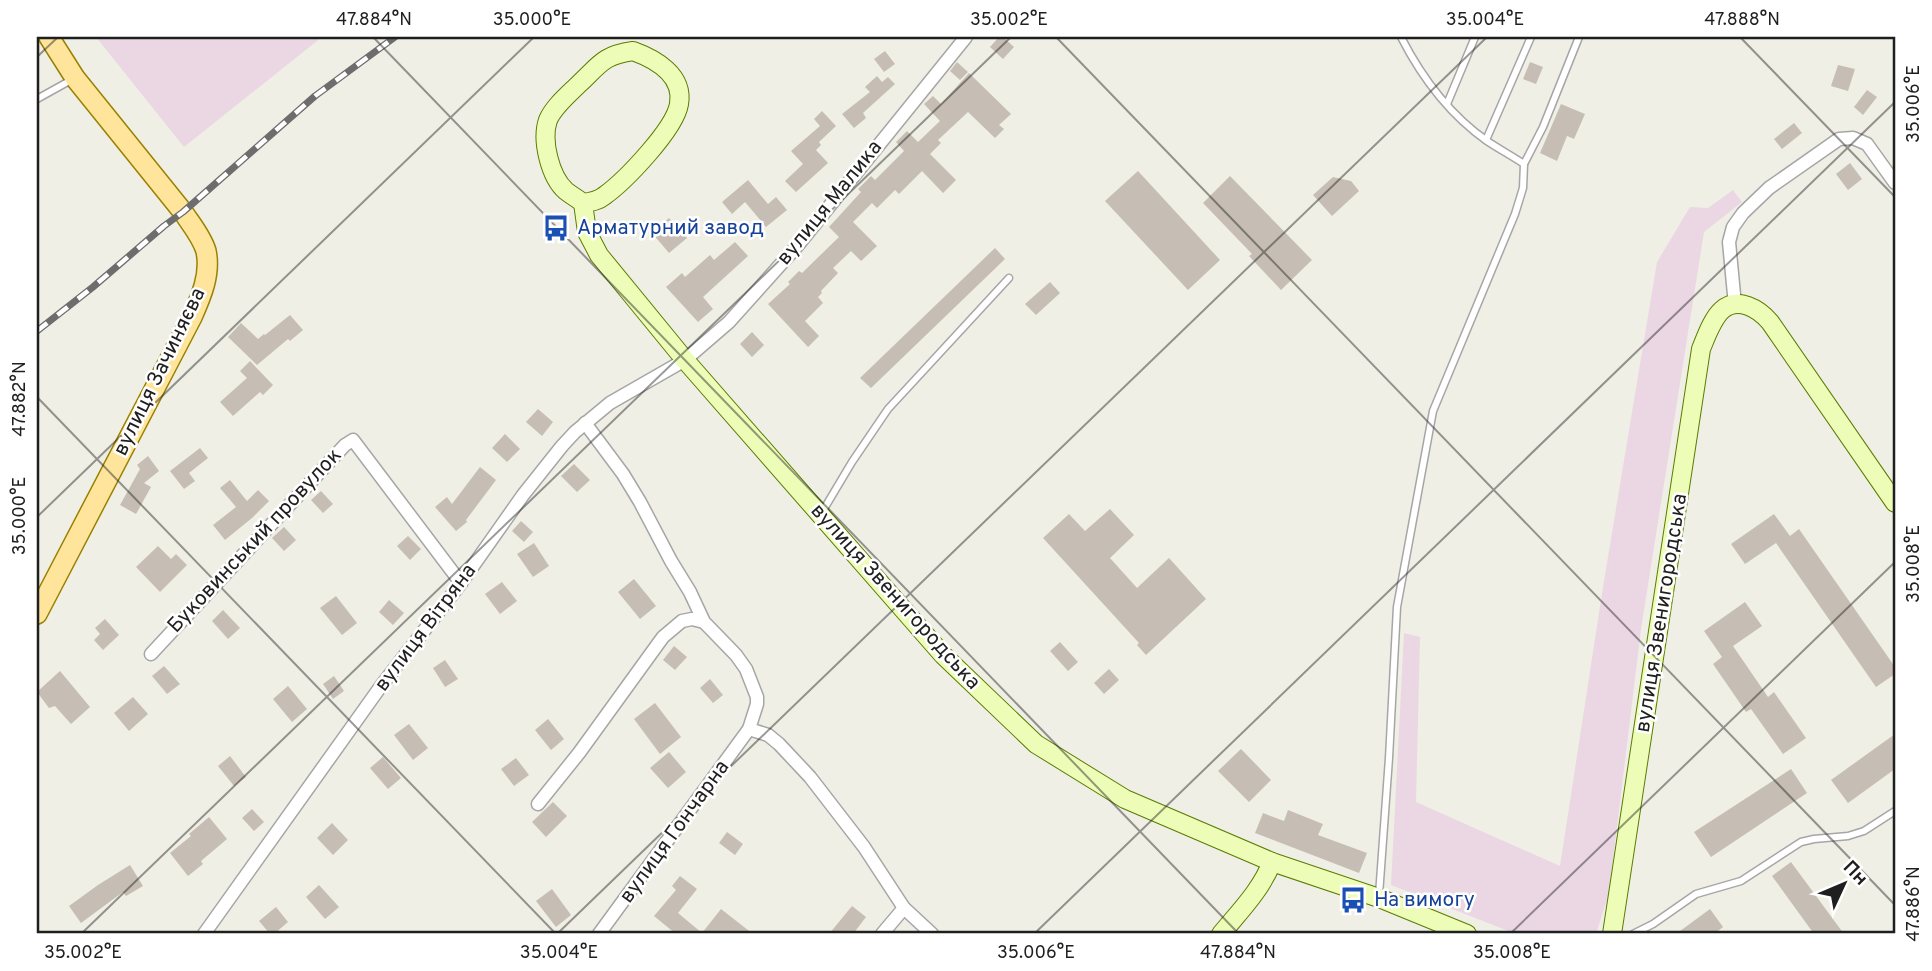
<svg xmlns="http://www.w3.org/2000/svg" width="1932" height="971" font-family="Overpass,sans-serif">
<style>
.industrial{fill:#ead7e3}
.building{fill:#c6beb4}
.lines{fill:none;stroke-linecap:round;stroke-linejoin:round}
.lane-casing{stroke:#a6a6a6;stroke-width:9}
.street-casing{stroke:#a6a6a6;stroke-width:15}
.secondary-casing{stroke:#5a7c00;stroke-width:20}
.primary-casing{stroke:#9a8100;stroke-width:22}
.lane{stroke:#fff;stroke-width:6}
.street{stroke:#fff;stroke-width:12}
.secondary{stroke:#edfdb7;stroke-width:18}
.primary{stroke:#ffe59b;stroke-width:19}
.rail-casing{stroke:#6d6d6d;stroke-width:7}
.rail{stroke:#fff;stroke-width:4.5;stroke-dasharray:13;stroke-linecap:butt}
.ticks{fill:none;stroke:#1f1f1f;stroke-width:2;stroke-opacity:0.45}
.labels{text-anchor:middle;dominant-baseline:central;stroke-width:5;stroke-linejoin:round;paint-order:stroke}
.street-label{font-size:21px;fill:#1f1f1f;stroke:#fff}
.transit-label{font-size:21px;fill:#164399;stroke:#fff;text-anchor:start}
.neatline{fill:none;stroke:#1f1f1f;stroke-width:2.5}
.ticks-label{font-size:18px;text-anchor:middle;fill:#1f1f1f}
</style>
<rect width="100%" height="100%" fill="#f0efe5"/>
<g class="industrial">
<polygon points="96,37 322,37 184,147"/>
<polygon points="1733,190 1742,202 1704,232 1641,629 1609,893 1596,934 1516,934 1391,885 1404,633 1420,637 1416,802 1560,866 1603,587 1657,262 1690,207 1708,208"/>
</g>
<g class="building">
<polygon points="999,37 1003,37 1014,47 1003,59 990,47"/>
<polygon points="885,51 895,64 884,72 874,59"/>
<polygon points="957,62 968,72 960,80 950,71"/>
<polygon points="1530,62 1543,67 1536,84 1523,79"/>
<polygon points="1838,65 1855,69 1848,91 1831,86"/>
<polygon points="969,73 1011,114 999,125 1004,129 995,138 968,112 938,140 941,143 930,154 956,180 943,193 922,171 899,194 895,190 877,208 872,203 853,222 877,246 861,261 851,251 833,268 838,273 821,291 822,293 818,297 823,303 805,321 819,336 808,347 768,304 790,284 788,282 799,271 802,273 839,237 829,227 861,192 858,189 871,176 875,180 904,151 896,142 907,131 918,142 940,121 924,104 933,96 941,104"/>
<polygon points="877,76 882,82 888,77 895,84 863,113 866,118 854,128 842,114 870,92 865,87"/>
<polygon points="1867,90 1877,97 1863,115 1854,107"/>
<polygon points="1561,104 1585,114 1574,139 1567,136 1557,161 1540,153"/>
<polygon points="822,111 836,126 819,142 821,145 816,150 828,163 796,192 785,181 803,164 791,151 820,126 814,119"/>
<polygon points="1794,123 1802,133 1782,149 1774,139"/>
<polygon points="1850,163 1862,179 1848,190 1836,174"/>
<polygon points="1138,171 1220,260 1188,290 1105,201"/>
<polygon points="1230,176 1312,260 1281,290 1249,256 1252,254 1203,203"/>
<polygon points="1333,177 1351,181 1359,191 1332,216 1313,195"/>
<polygon points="748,180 768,204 776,197 787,210 766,227 745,202 732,214 722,202"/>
<polygon points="669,218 687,238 669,253 652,233"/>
<polygon points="735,242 748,256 703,297 713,309 698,322 666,287 682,273 685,277 710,255 714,260"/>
<polygon points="995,248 1005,259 871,388 860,378"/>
<polygon points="1050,282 1060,293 1036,315 1025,304"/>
<polygon points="290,315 303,330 290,341 288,339 257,365 228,337 241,323 258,339 264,334 265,335"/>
<polygon points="752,332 764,345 752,357 740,344"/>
<polygon points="250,361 273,385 263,395 260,392 233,416 220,402 247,378 240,371"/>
<polygon points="538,409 553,422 542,436 526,422"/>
<polygon points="505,434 520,449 507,462 492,448"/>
<polygon points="200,448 208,458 189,473 195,481 184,489 170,471"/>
<polygon points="148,456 159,471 144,483 151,487 136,514 120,505 140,469 137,465"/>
<polygon points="574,464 590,480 577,492 561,476"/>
<polygon points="480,467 496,480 466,520 467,522 456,531 435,507 447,497 452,504"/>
<polygon points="230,480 247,501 258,490 269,501 252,518 225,540 213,525 236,507 220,488"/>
<polygon points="321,491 333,504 323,513 311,500"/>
<polygon points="1110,509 1134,535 1110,558 1137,588 1169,558 1206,599 1146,655 1137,645 1139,643 1043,538 1069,514 1085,531"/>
<polygon points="1774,514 1790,536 1799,529 1895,667 1895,674 1876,687 1776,543 1745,564 1731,544"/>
<polygon points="521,521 533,532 524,542 512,531"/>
<polygon points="284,527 296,540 284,551 272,538"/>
<polygon points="408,536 421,549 410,560 397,546"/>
<polygon points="534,543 549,566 533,577 517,554"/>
<polygon points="158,546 171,559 176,554 187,565 160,592 136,567"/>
<polygon points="634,579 656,606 640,619 618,592"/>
<polygon points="502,582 517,601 500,614 485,594"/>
<polygon points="336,596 357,623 342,635 320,608"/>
<polygon points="389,600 404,613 393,625 379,612"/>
<polygon points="1745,602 1762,626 1733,646 1768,697 1774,692 1806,738 1783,754 1751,709 1746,712 1713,664 1722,657 1704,631"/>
<polygon points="223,610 240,628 228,639 212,621"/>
<polygon points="105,619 119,635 103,650 94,640 100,634 95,628"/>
<polygon points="1060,642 1078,662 1068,671 1050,651"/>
<polygon points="674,646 687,657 675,670 663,660"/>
<polygon points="445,660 458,679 445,687 433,668"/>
<polygon points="164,666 180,684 167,694 152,676"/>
<polygon points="1109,669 1119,680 1104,694 1094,683"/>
<polygon points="60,671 90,707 71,724 55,706 49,708 37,692"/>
<polygon points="334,676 344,691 333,699 323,684"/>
<polygon points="710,679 723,695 713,703 700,688"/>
<polygon points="288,686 307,709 292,722 273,699"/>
<polygon points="133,697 148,714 129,731 114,713"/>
<polygon points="655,703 681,737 660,754 634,719"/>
<polygon points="548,719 564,739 551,750 535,730"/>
<polygon points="409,724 428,748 413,760 394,735"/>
<polygon points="1895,734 1895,769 1848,803 1831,780"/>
<polygon points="1241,749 1271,780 1249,802 1218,771"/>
<polygon points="669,752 686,772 668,788 650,768"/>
<polygon points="230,756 246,777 234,786 218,766"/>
<polygon points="383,757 401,778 388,789 370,768"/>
<polygon points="516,758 529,775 514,786 501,769"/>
<polygon points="1791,769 1807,793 1711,857 1694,832"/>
<polygon points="553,802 567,816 546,837 532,822"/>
<polygon points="252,809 264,822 254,831 242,818"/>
<polygon points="1288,810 1323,824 1318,835 1367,853 1359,873 1255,833 1263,813 1284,821"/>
<polygon points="209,817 227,839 201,861 203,864 188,876 170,853 191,836 189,834"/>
<polygon points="332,823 348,840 333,855 317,838"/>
<polygon points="727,832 743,844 735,855 719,843"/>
<polygon points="1791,862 1844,934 1814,934 1772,876"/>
<polygon points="130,865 143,886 126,896 123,892 81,923 69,906 98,885"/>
<polygon points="680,876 697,889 678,913 702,933 721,909 753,934 676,934 654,916 676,890 672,886"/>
<polygon points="319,885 339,907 325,919 306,897"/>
<polygon points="552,889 571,915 556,927 536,901"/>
<polygon points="852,906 866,917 853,934 829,934"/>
<polygon points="276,907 288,922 274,934 270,934 259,921"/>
<polygon points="1710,909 1723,927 1714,934 1676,934"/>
</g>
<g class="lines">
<g class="lane-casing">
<g id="lane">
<polyline points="37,99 73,79"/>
<polyline points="1447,104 1475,37"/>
<polyline points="1486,140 1531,37"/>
<polyline points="1524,164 1543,127 1579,37"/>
<polyline points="821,514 852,462 888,409 1009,278"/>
<path d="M1379 895 1389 758 1397 607 1433 411 1515 214 1523 188 1524 164C1512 156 1499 149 1487 141 1450 115 1421 76 1401 37"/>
<polyline points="1633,934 1653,924 1696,894 1741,881 1801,842 1814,839 1848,836 1864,831 1895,811"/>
</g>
</g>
<g class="street-casing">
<g id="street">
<polyline points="1735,305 1729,242 1733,227 1743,213 1769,188 1839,139 1853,138 1867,144 1895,183"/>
<polyline points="585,423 623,474 640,502 671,561 690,592 704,622 736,655 746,669 757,697 757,704 749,729 768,735 779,744 810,777 864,847 904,908 932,934"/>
<polyline points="151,654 345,445 353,440 461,583"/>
<polyline points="538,804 579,753 663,637 682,621 692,619 704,622"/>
<polyline points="204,934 381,686 461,583 523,495 562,446 575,432 610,403 685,360 729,322 798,245 966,37"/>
<polyline points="599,934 749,729"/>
<polyline points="882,934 904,908"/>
</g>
</g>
<g class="secondary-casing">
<g id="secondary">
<path d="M633 51C655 59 684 75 679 104 675 129 625 181 604 196 598 201 591 202 583 203 578 199 571 195 566 191 550 177 541 140 548 120 554 106 569 94 580 83 600 64 604 55 633 51Z"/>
<polyline points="583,203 587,232 599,255 685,360 943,655 1036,744 1125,799 1272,862 1379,898 1467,934"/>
<path d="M1221 934C1240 911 1261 890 1272 862"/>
<path d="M1612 934 1701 349C1706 337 1712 319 1722 310 1738 296 1759 309 1770 322L1895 503"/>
</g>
</g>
<g class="primary-casing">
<path id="primary" d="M37 614 192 317C201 297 211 274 206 251 202 237 191 224 183 212L75 78 49 37"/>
</g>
<use href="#lane" class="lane"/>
<use href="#street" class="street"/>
<use href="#secondary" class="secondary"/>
<use href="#primary" class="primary"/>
<g class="rail-casing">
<polyline id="rail" points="37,331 93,287 164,226 183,212 315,96 395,37"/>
</g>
<use href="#rail" class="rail"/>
</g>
<path class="ticks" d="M373 37 1239 934M1056 37 1895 905M1740 37 1895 197M37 57 58 37M37 397 556 934M37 517 534 37M81 934 1011 37M557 934 1487 37M1034 934 1895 102M1510 934 1895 562"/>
<defs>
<g id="bus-bare" transform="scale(2.1)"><path d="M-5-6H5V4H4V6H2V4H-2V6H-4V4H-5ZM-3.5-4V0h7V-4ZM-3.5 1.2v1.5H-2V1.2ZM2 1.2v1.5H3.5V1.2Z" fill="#1a4fb4" stroke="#fff" stroke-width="2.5" paint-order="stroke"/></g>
</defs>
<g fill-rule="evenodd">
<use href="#bus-bare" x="556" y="228"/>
<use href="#bus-bare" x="1353" y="900"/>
</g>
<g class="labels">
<g class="street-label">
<text transform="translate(830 203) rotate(-51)">вулиця Малика</text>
<text transform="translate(160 372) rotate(-64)">вулиця Зачиняєва</text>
<text transform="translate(255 541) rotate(-47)">Буковинський провулок</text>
<text transform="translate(895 597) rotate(48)">вулиця Звенигородська</text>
<text transform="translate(1662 613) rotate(-81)">вулиця Звенигородська</text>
<text transform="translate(426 628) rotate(-53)">вулиця Вітряна</text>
<text transform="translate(675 832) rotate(-54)">вулиця Гончарна</text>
</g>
<g class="transit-label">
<text x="577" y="228">Арматурний завод</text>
<text x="1374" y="900">На вимогу</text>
</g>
</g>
<rect width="1932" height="971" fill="none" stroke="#ffffff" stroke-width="77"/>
<g transform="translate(1844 884) rotate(46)" stroke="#ffffff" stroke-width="5" paint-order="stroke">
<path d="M0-5L12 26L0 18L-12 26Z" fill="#1f1f1f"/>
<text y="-10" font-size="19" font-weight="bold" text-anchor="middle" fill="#1f1f1f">Пн</text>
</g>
<rect x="38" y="38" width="1856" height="894" class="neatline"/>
<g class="ticks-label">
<text x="374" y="25">47.884°N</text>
<text x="532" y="25">35.000°E</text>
<text x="1009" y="25">35.002°E</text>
<text x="1485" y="25">35.004°E</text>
<text x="1742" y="25">47.888°N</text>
<text transform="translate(1913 104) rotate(-90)" y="6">35.006°E</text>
<text transform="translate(19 399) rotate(-90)" y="6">47.882°N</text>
<text transform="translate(19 516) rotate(-90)" y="6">35.000°E</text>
<text transform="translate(1913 564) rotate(-90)" y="6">35.008°E</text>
<text transform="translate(1913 904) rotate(-90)" y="6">47.886°N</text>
<text x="83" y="958">35.002°E</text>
<text x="559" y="958">35.004°E</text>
<text x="1036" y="958">35.006°E</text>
<text x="1238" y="958">47.884°N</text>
<text x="1512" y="958">35.008°E</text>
</g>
</svg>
